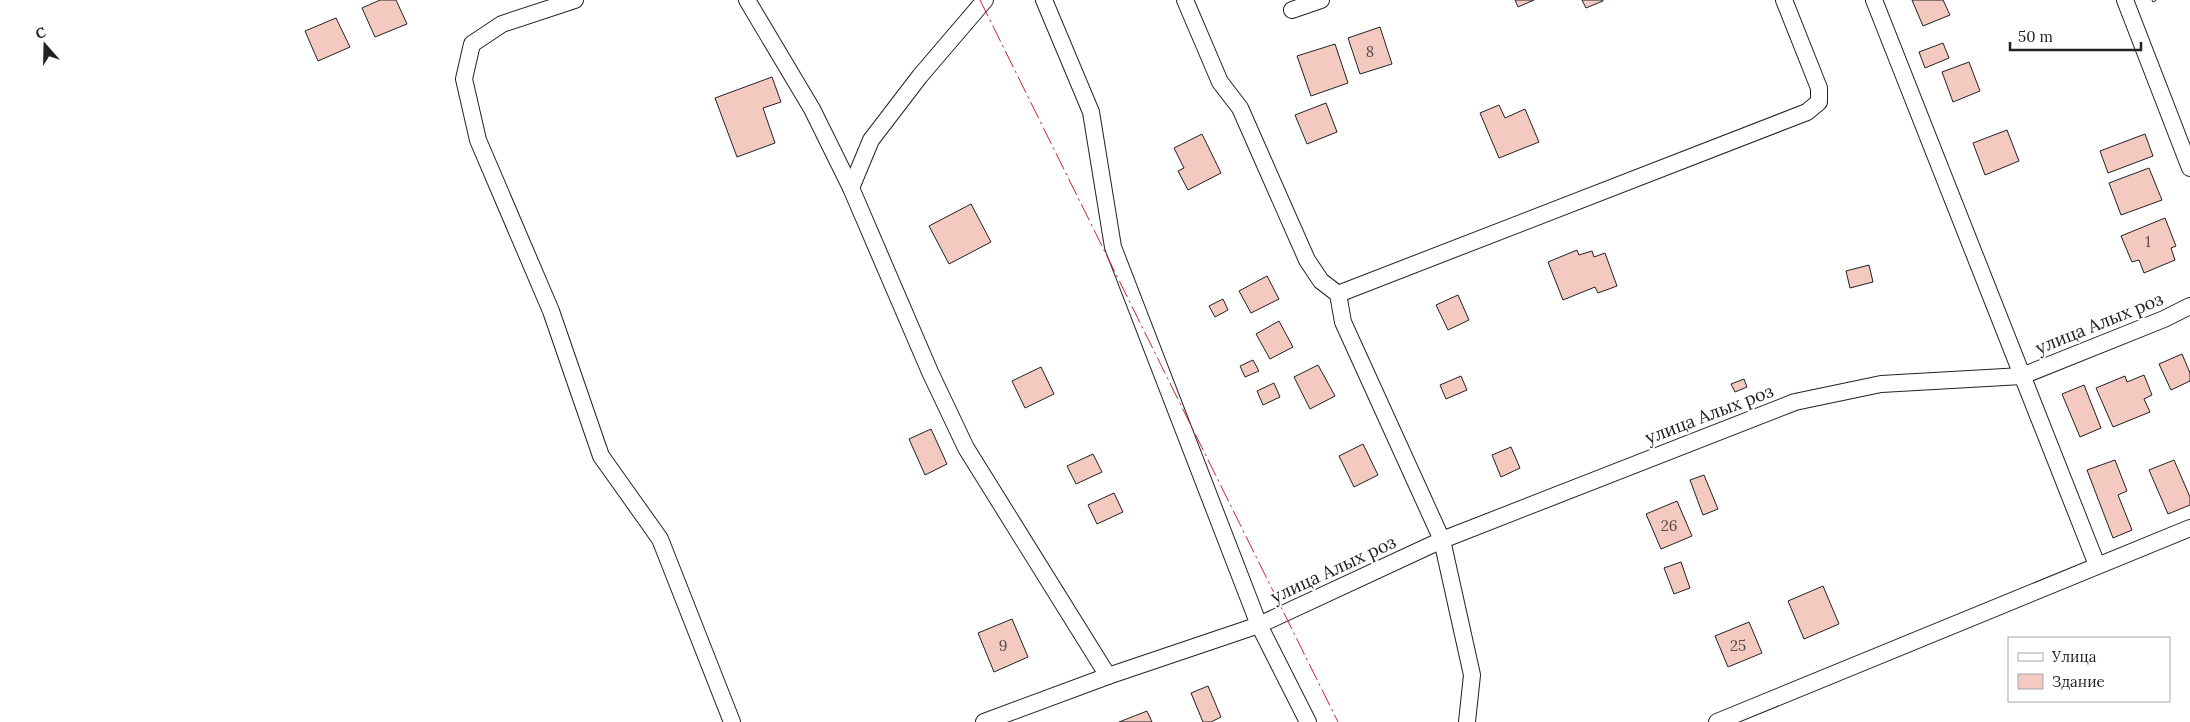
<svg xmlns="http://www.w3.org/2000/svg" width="2190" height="722" font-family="Lora,serif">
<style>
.building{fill:#f3c9c0;stroke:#222}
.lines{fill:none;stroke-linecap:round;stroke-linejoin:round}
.street-casing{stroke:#222;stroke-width:18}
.street{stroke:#fff;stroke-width:16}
.fence{stroke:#222;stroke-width:1;stroke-dasharray:6 2.5;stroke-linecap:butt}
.power{stroke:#c62828;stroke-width:1;stroke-dasharray:18 4 2.5 4;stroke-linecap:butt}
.labels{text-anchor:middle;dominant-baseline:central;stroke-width:4;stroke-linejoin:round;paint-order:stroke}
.number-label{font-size:15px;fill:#564c4a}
.street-label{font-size:18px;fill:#222;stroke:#fff}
</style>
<rect width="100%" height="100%" fill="#fff"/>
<g class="building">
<polygon points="380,0 396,0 407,24 375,37 362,8"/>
<polygon points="1515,0 1534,0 1518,7"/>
<polygon points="1582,0 1603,0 1603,1 1586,8"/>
<polygon points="1912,0 1943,0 1950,15 1923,26"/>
<polygon points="336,18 350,47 318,61 305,31"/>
<polygon points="1380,27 1392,64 1360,74 1348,38"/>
<polygon points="1943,43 1949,58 1925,68 1919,52"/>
<polygon points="1335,44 1348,83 1311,96 1297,56"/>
<polygon points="1969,62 1980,91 1953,102 1942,72"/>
<polygon points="772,77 781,102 763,108 775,143 737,157 715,98"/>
<polygon points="1326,103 1337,132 1307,144 1295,115"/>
<polygon points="1499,105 1505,118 1525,109 1539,142 1499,158 1480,113"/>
<polygon points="2007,130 2019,161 1985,175 1973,143"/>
<polygon points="1202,134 1221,173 1188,190 1178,171 1184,168 1174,148"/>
<polygon points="2145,134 2153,156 2108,173 2100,151"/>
<polygon points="2149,168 2162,200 2121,215 2109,183"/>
<polygon points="971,204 991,242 949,264 929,226"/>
<polygon points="2165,218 2176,246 2171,248 2175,260 2144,273 2139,260 2132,262 2121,236"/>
<polygon points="1577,250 1579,255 1592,251 1594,257 1605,253 1617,286 1598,293 1595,287 1563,300 1548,262"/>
<polygon points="1869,265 1873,282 1850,288 1846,271"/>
<polygon points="1267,276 1279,299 1251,313 1239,291"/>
<polygon points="1458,295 1469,320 1448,330 1436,305"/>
<polygon points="1223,299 1228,310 1215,317 1209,306"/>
<polygon points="1279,321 1293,347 1270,359 1256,334"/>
<polygon points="2182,354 2190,373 2190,381 2171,390 2159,364"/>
<polygon points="1253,360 1259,371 1245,377 1240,366"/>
<polygon points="1318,365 1335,396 1310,409 1294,377"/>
<polygon points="1041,367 1054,394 1025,408 1012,381"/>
<polygon points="2144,375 2152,395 2144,399 2150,412 2113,427 2096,388 2125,376 2127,382"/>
<polygon points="1461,376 1467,390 1446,399 1440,385"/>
<polygon points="1744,379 1747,387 1735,392 1731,384"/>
<polygon points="1274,383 1280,397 1263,405 1257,391"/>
<polygon points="2084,385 2101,428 2080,437 2062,394"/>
<polygon points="931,429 947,464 925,475 909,439"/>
<polygon points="1363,444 1378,475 1354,487 1339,456"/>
<polygon points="1511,447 1520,468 1501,477 1492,455"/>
<polygon points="1093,454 1102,472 1076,484 1067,466"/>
<polygon points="2115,460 2127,491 2118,495 2132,530 2113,538 2087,470"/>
<polygon points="2174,460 2190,497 2190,505 2168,514 2149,470"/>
<polygon points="1704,475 1718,509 1703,515 1690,480"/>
<polygon points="1114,493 1123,512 1097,524 1088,505"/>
<polygon points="1677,501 1692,536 1661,549 1646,514"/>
<polygon points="1681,562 1690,588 1674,594 1664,568"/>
<polygon points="1823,586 1839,624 1804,639 1788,601"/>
<polygon points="1012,619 1028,657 994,672 978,633"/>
<polygon points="1749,622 1762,653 1728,667 1715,636"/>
<polygon points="1208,686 1221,717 1211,722 1203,722 1191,693"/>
<polygon points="1147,711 1152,722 1119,722"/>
</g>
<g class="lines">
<g class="street-casing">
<g id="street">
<polyline points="575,0 502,24 472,44 464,79 478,140 551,311 601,456 660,539 732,722"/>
<polyline points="747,0 812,109 851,188 930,372 966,448 1108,676"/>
<polyline points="1044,0 1091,112 1113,247 1259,625 1308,722"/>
<polyline points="1185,0 1220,82 1240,108 1307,260 1321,281 1338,294 1343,322 1442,540 1472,675 1467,722"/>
<polyline points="1874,0 2097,565"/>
<polyline points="2125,0 2190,168"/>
<polyline points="1292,10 1321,0"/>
<polyline points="851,188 871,140 920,76 985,0"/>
<polyline points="1338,294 1807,112 1819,102 1819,88 1784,0"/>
<polyline points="984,722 1108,676 1259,625 1442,540 1795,402 1881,384 2022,376 2164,319 2190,306"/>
<polyline points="1717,722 2190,528"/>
</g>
</g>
<use href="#street" class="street"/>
<polyline class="fence" points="2152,0 2153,2 2157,0"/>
<polyline class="power" points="980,0 1338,722"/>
</g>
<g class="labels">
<g class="number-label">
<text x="1370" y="51">8</text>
<text x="2148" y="241">1</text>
<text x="1669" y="525">26</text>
<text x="1003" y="645">9</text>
<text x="1738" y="645">25</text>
</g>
<g class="street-label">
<text transform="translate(2099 323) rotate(-22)">улица Алых роз</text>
<text transform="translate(1709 414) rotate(-21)">улица Алых роз</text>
<text transform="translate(1333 569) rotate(-25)">улица Алых роз</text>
</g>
</g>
<rect x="2008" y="637" width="162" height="65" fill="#ffffff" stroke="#a7a7a7"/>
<rect x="2018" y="653" width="25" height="8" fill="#ffffff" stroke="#a7a7a7"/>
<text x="2052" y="662" font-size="15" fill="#222222">Улица</text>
<rect x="2018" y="674" width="25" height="15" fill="#f3c9c0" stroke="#a7a7a7"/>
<text x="2052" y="687" font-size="15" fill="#222222">Здание</text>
<g transform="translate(45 45) rotate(340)" stroke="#ffffff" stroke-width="4" paint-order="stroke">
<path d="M0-4L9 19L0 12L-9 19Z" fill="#222222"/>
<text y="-8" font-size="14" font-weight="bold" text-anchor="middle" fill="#222222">С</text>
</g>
<path d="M2010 42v8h131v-8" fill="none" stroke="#222222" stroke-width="2.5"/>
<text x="2018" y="42" font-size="15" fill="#222222" stroke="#ffffff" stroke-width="4" paint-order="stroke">50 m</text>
</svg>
